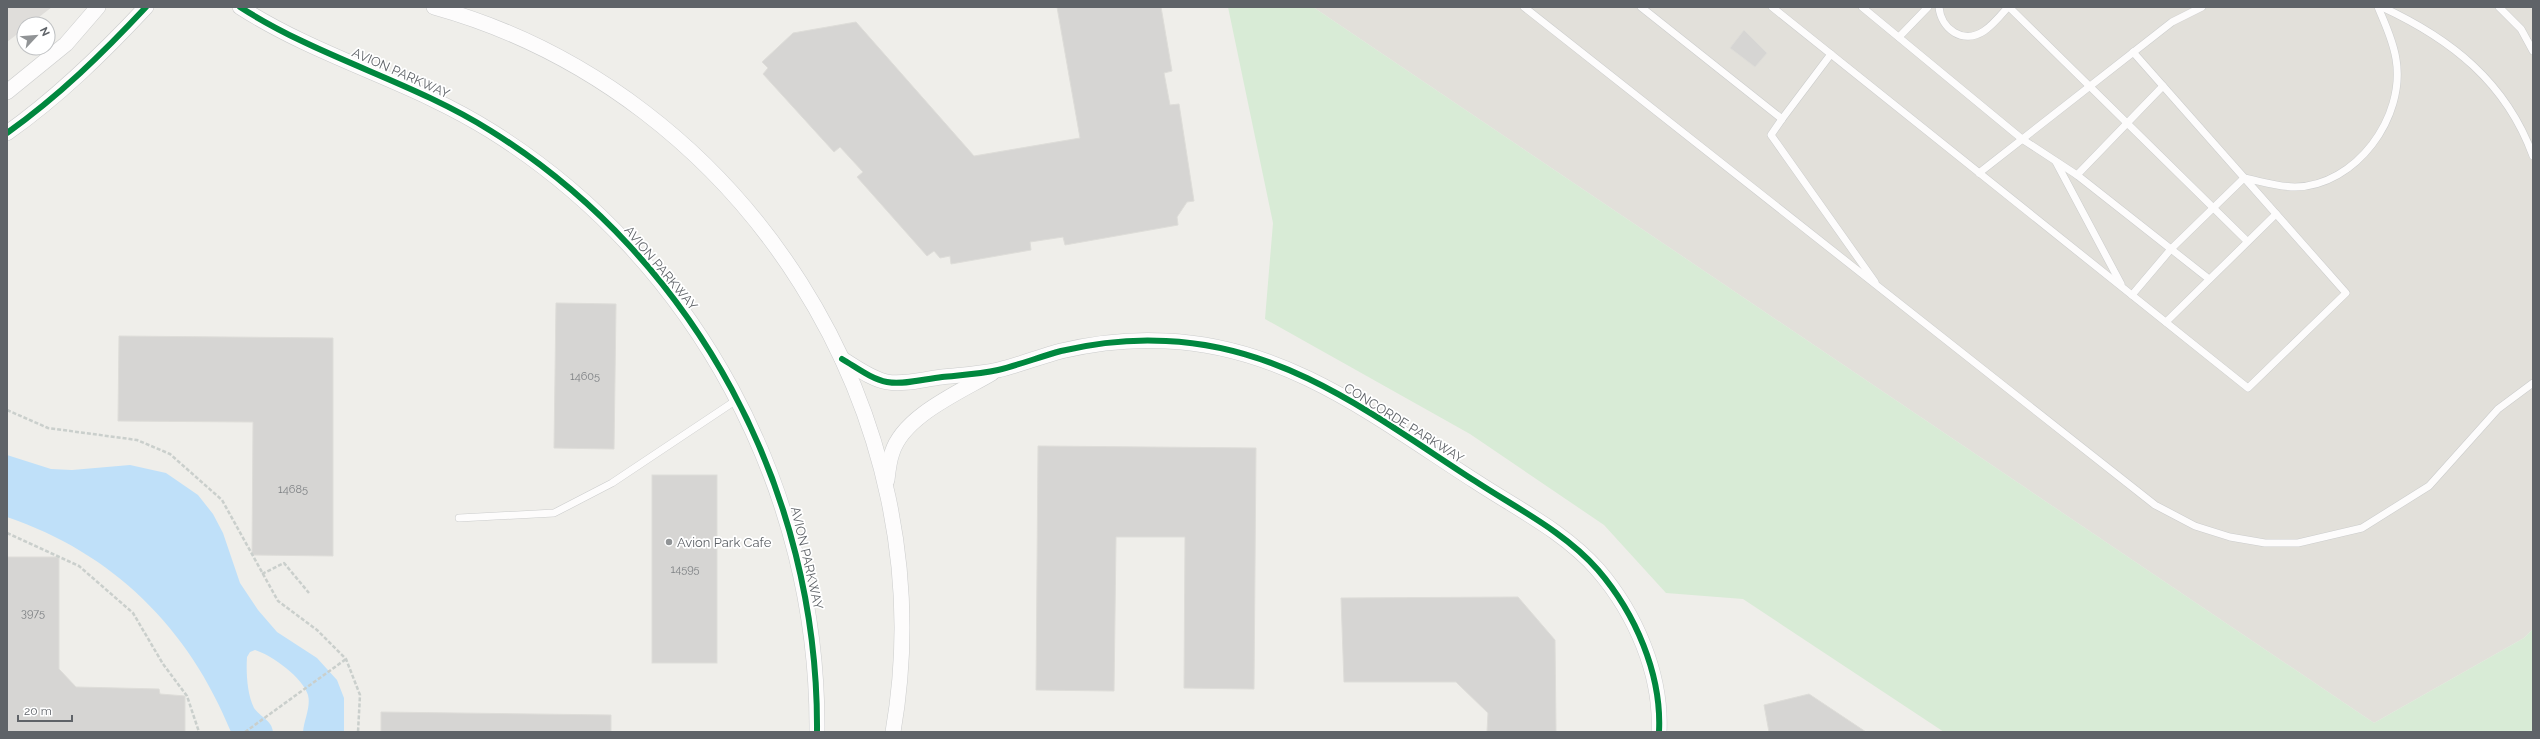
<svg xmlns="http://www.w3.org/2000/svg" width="2540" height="739" font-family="Raleway,sans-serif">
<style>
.industrial{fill:#dfddda}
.education{fill:#e2e0da}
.green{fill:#d8ebd6}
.water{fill:#bfe0f9}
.building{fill:#d6d5d3;stroke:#deddd9}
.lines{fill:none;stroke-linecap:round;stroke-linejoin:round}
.service-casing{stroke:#cbcccc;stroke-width:8}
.minor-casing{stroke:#cbcccc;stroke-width:16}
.path{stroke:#cacfcc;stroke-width:2.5;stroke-dasharray:4 2;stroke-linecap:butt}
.service{stroke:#fdfcfc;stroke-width:7}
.minor{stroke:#fdfcfc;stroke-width:15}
.cycleway-casing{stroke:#fff;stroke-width:8}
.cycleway{stroke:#00873e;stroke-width:6}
.poi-dot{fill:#919496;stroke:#fff;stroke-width:1.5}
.labels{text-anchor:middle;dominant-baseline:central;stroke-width:3.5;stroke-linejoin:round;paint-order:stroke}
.number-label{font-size:11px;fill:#7e8184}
.street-label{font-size:13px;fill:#5f6368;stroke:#fff}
.poi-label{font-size:13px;fill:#5f6368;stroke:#fff;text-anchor:start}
</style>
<rect width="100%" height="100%" fill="#efeeea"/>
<polygon class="industrial" points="7,7 52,7 30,24 24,24 24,29 7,42"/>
<polygon class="education" points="1313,7 2533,7 2533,629 2524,638 2374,723"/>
<polygon class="green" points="1228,7 1313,7 2374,723 2524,638 2533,629 2533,732 1944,732 1743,599 1666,593 1604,525 1470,434 1265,319 1273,223"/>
<path class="water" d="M7 455 51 469 72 470 130 465 166 473 198 495 213 514 223 533 240 583 258 610 277 632 317 658 337 680 344 698V732H303C304 720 311 707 308 695 303 678 272 655 255 650L250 652 247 657C246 672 247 694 254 708 260 717 272 720 273 732H231C189 628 113 553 7 517Z"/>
<g class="building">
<polygon points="1057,7 1161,7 1172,71 1164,73 1170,105 1179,104 1194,201 1187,202 1177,217 1178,225 1065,245 1063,237 1030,242 1031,250 951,264 950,256 940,258 934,251 927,256 857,177 863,172 840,147 834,152 763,74 768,68 762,62 793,33 856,22 974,156 1080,138"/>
<polygon points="1744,30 1767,53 1755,67 1730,48"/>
<polygon points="556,303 616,304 614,449 554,448"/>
<polygon points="119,336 333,338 333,556 252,555 253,422 118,421"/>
<polygon points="1038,446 1256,448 1254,689 1184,688 1185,537 1116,537 1114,691 1036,690"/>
<rect x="652" y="475" width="65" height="188"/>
<polygon points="7,557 59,557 59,669 76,687 159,689 160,694 185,696 185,732 7,732"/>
<polygon points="1518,597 1555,640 1556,732 1487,732 1488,713 1456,682 1344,682 1341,598"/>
<polygon points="1809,694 1866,732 1769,732 1764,705"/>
<polygon points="381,712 611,715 611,732 381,732"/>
</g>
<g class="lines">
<g class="service-casing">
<g id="service">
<polyline points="1524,7 2155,505 2195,526 2230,537 2265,543 2298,543 2362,528 2429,486 2498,409 2533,383"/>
<polyline points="1641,7 1782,119 1831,54"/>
<polyline points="1772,7 2248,388 2346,293 2133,52"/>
<polyline points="1862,7 2022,139 2077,175 2209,279"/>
<path d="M1939 7C1941 29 1963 45 1984 31 1993 25 2001 15 2008 7"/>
<polyline points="2009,7 2247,241"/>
<path d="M2382 7C2451 39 2506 82 2533 156"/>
<polyline points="2499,7 2521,29 2533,51"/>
<polyline points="1899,37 1928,7"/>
<polyline points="1782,119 1771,135 1875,282"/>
<polyline points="2056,162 2121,284"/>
<polyline points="1979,173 2172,22 2202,7"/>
<polyline points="2077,175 2163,86"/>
<path d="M2132 295 2171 249 2244 178C2260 181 2279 187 2295 187 2356 186 2406 117 2396 59 2393 40 2385 24 2378 7"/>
<polyline points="2166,322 2276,214"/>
<polyline points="459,518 554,513 612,483 738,399"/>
</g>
</g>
<g class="minor-casing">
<g id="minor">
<path d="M240 7C319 58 412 81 491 131 696 259 819 491 817 732"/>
<path d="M434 7C744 93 948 415 893 732"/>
<polyline points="7,92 66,44 98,7"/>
<path d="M7 133C59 96 103 53 146 7"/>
<path d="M842 359C856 367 871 379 887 382 905 385 924 379 942 377 961 375 980 374 998 370 1019 365 1039 357 1061 351 1095 343 1131 339 1166 341 1287 346 1377 418 1475 481 1516 508 1565 532 1598 570 1635 613 1662 674 1659 732"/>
<path d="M887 480C888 471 889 461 892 453 903 416 960 392 992 373"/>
</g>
</g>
<g class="path">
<polyline points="7,410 48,428 137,440 170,454 222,500 278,601 317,630 346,659 360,695 358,732"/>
<polyline points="7,533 79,566 133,613 163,664 187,696 199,732"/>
<polyline points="262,574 284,563 309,593"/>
<polyline points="245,732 346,659"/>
</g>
<use href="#service" class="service"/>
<use href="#minor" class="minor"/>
<g class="cycleway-casing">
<g id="cycleway">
<path d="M240 7C319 58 412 81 491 131 696 259 819 491 817 732"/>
<path d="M7 133C59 96 103 53 146 7"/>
<path d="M842 359C856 367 871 379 887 382 905 385 924 379 942 377 961 375 980 374 998 370 1019 365 1039 357 1061 351 1095 343 1131 339 1166 341 1287 346 1377 418 1475 481 1516 508 1565 532 1598 570 1635 613 1662 674 1659 732"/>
</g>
</g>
<use href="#cycleway" class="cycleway"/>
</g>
<circle class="poi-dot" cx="669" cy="542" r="4"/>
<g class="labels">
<g class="number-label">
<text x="585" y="376">14605</text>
<text x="293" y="489">14685</text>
<text x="685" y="569">14595</text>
<text x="33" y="613">3975</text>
</g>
<g class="street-label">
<text transform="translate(401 73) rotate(24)">AVION PARKWAY</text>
<text transform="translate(661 268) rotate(50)">AVION PARKWAY</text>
<text transform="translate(1404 423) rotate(32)">CONCORDE PARKWAY</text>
<text transform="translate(807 558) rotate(77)">AVION PARKWAY</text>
</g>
<g class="poi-label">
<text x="677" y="542">Avion Park Cafe</text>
</g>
</g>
<rect width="2540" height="739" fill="none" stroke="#5f6368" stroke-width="16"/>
<g transform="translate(36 36) rotate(64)"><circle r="19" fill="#ffffff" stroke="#bfc1c3"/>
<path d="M0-3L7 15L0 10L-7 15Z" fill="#919496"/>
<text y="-6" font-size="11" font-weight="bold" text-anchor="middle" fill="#5f6368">N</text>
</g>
<path d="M18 715v6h54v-6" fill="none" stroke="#5f6368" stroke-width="2"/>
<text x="24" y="715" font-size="12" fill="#5f6368" stroke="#ffffff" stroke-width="3" paint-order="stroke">20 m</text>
</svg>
